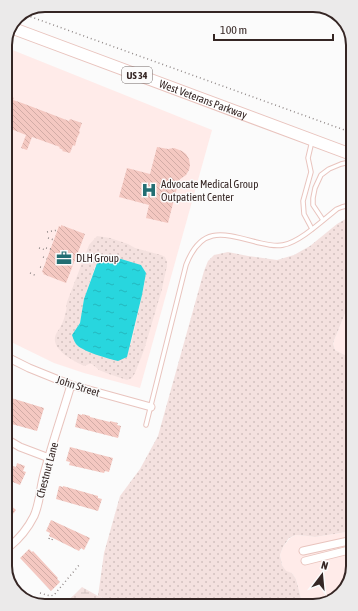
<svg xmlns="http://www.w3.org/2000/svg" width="358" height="611" font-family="'Asap Condensed',sans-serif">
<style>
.built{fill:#ffebe9}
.grass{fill:url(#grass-dots);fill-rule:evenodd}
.wetland{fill:url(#wetland-marsh)}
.water{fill:url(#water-ripples)}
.building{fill:url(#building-back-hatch)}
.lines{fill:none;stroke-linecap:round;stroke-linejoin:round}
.service-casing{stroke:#e9c4be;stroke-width:5.5}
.minor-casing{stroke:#e9c4be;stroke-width:9}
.primary-casing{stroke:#e9c4be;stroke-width:13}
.path{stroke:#918988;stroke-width:1.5;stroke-dasharray:1 3;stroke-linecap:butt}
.service{stroke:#fff;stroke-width:3.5}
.minor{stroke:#fff;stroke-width:7}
.primary{stroke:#fff;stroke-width:11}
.labels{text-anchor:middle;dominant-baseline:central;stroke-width:3;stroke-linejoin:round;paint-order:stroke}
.shield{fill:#fbfbfb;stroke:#706664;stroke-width:1}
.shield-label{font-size:10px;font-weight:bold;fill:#352624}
.street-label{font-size:11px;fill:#352624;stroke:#fbfbfb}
.poi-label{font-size:11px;fill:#352624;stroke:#fbfbfb;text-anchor:start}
.rim{fill:none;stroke:#352624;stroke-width:2}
</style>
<defs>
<pattern id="grass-dots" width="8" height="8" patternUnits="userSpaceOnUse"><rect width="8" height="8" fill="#f4e1df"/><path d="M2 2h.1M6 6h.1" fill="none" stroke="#d2c1bf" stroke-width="1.8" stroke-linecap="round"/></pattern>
<pattern id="wetland-marsh" width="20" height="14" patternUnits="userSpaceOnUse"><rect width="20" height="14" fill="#f4e1df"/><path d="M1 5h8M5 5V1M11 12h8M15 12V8" fill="none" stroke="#d2c1bf"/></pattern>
<pattern id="water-ripples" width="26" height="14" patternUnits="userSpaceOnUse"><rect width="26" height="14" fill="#28d6de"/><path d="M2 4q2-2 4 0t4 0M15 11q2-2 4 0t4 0" fill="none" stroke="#24b8be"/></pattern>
<pattern id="building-back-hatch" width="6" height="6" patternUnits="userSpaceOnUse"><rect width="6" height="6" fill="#f4c8c1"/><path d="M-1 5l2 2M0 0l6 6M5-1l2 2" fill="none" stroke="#d2aca6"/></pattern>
</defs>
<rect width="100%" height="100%" fill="#fbfbfb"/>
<g class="built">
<polygon points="5,47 212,130 140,388 84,373 54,363 7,340"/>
<polygon points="351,299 351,358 335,350 333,343"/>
<polygon points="353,531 353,566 346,588 330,602 302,602 296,579 292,573 286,572 282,565 280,555 283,547 290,538 296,535 308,536 315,537"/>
</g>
<g class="grass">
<polygon points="349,217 350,217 351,299 333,343 335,350 351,358 353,531 315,537 308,536 296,535 289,538 283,547 280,555 282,565 286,571 292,573 296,579 302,602 123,605 98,596 104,553 120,496 140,469 158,436 204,271 208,261 214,255 228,252 248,256 277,260 294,255 310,246 337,224"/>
<path d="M97 236 110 238 128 244 135 248 161 255 165 257 167 262V267L166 270 162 289 144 350 135 373 132 378 127 380 109 374 99 370 92 364H89L84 366C74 361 49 349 56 334 57 331 60 329 61 326 63 322 65 316 66 311 67 308 66 306 67 302L89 245ZM141 265 146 273 142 295 131 345 72 335 80 323 84 299 95 266Z"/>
</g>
<polygon class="wetland" points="82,587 98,596 123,605 61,606 74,595"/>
<path class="water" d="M100 255 111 256 141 265 146 273 142 295 127 357 118 361C109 359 81 351 76 344 74 341 73 338 72 335L80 323 84 299Z"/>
<g class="building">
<polygon points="5,95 14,98 13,100 22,103 43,111 69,121 70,119 82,123 79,131 80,132 77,138 75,146 73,145 70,153 62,151 63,150 59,148 60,147 32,137 27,150 21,148 26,135 6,127"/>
<polygon points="157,147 168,149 174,148 182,151 186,154 189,159 190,165 189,170 186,175 179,180 168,223 146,218 149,205 119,197 127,168 150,174"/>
<polygon points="61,225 85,234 66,283 43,274 44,273 42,272 59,226 61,227"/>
<polygon points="8,397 44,408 37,431 8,423"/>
<polygon points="78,414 82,415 82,414 90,416 90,417 110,422 110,421 118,423 117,425 121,426 118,438 75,427"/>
<polygon points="70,447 113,458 109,472 105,471 104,473 69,465 70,462 66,461"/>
<polygon points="17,463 25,466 23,471 26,472 20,485 8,480 8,464 16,467"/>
<polygon points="59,486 63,487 63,486 98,496 98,498 102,499 98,511 56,499"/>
<polygon points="8,503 16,510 9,519 9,510"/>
<polygon points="51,520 90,538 84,550 81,548 79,551 49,536 50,533 46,531"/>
<polygon points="29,549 32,552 33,551 58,578 57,579 60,582 51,591 20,558"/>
</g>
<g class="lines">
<g class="service-casing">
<g id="service">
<polyline points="323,220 313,205 313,198 315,188 321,175 329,169 341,164 350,162"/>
<polyline points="312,229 304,214 303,201 311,172 308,158 312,141"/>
<path d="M146 425 186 265C201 226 222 233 256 242 265 244 274 247 283 245 300 242 323 220 337 209L342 207 350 205"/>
</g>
</g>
<g class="minor-casing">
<g id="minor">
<polyline points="7,357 29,368 71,385 151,407"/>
<polyline points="8,440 20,447 49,458"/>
<path d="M9 547C19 539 28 528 34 516 40 503 40 488 44 474 52 444 62 415 71 385"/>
<polyline points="303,551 353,540"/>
<polyline points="305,561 353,549"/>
</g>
</g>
<g class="primary-casing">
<g id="primary">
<path id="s1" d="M12 28 350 154"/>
</g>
</g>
<g class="path">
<polyline points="23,14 350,132"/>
<polyline points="47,232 58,230"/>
<polyline points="48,238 54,240"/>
<polyline points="39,248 46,250"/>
<polyline points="46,248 51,249"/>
<polyline points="43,257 47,259"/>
<polyline points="40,267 44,268"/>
<polyline points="30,273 37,276"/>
<polyline points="49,539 50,536"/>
<polyline points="52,540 53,538"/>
<polyline points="40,593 50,596 54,595 80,564"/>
</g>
<use href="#service" class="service"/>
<use href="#minor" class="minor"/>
<use href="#primary" class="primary"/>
</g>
<defs>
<g id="hospital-bare" transform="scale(1.2)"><path d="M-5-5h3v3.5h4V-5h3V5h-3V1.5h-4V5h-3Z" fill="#236e73" stroke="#fbfbfb" stroke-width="2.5" paint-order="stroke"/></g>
<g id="office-bare" transform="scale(1.2)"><path d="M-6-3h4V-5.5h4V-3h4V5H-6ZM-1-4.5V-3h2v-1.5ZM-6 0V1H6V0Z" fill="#236e73" stroke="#fbfbfb" stroke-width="2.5" paint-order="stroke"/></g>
</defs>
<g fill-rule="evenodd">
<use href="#hospital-bare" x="149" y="190"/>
<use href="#office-bare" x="64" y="258"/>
</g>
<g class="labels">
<rect class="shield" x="122" y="67" width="30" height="16" rx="3"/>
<g class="shield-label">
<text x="137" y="75">US 34</text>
</g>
<g class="street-label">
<text stroke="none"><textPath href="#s1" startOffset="204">West Veterans Parkway</textPath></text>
<text transform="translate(78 386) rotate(18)">John Street</text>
<text transform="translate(47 470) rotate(-75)">Chestnut Lane</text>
</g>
<g class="poi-label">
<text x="161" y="184">Advocate Medical Group<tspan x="161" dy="13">Outpatient Center</tspan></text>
<text x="76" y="258">DLH Group</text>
</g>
</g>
<path d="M0 0H358V611H0ZM45 12H313A33 33 0 0 1 346 45V566A33 33 0 0 1 313 599H45A33 33 0 0 1 12 566V45A33 33 0 0 1 45 12Z" fill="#ebeaea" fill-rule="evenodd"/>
<path class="rim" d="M45 12H313A33 33 0 0 1 346 45V566A33 33 0 0 1 313 599H45A33 33 0 0 1 12 566V45A33 33 0 0 1 45 12Z"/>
<g transform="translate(322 575) rotate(16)" stroke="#fbfbfb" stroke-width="3" paint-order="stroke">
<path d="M0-3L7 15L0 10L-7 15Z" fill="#352624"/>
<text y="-6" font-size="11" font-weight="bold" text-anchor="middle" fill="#352624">N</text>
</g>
<path d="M214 34v6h119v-6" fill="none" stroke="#352624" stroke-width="2"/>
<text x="220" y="34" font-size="12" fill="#352624" stroke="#fbfbfb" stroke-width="3" paint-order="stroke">100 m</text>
</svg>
